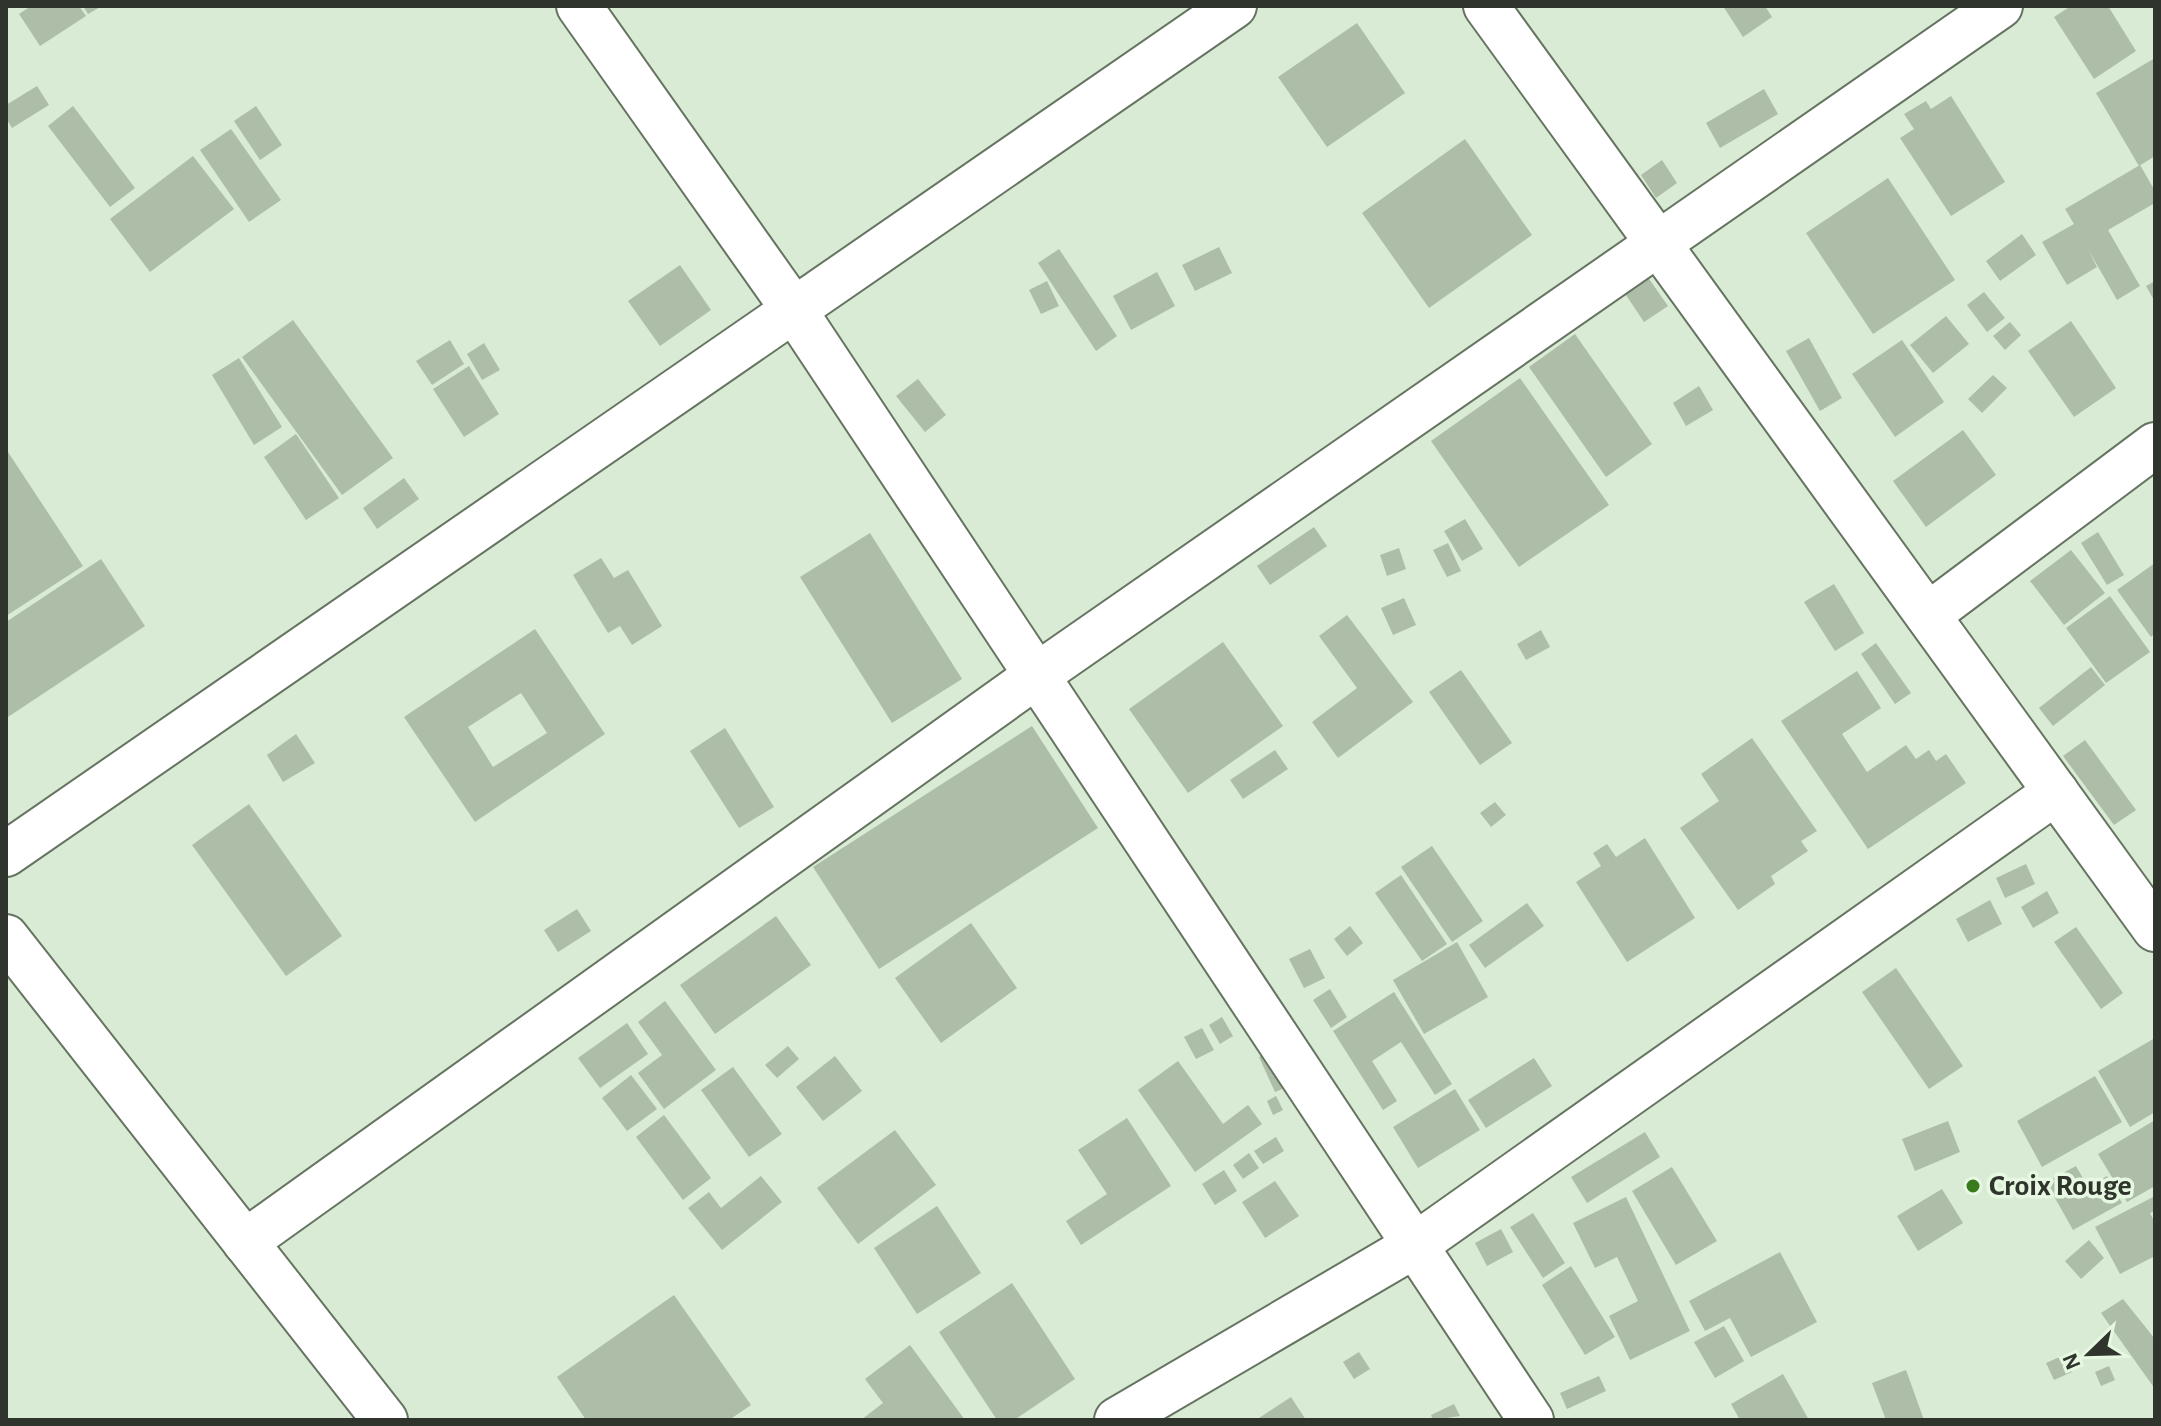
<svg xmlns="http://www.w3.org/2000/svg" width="2161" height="1426" font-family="'Alegreya Sans',sans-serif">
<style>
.building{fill:#adbda8;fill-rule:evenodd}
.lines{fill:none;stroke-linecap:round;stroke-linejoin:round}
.minor-casing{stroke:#657460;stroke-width:48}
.minor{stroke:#fff;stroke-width:44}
.poi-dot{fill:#387b1c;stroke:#e7f8e2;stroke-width:3}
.labels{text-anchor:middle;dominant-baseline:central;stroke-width:7;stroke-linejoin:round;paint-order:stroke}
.poi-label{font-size:30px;font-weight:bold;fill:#2f352d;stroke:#e7f8e2;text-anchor:start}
</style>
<rect width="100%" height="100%" fill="#daebd5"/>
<g class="building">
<polygon points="31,6 79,6 86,16 40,46 19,14"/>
<polygon points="83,6 102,6 88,14"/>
<polygon points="1723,6 1765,6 1772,17 1743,37"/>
<polygon points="2071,6 2108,6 2136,51 2094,79 2054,17"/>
<polygon points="1357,23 1405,93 1327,147 1278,77"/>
<polygon points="2155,58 2155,156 2139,166 2096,93"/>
<polygon points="37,86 49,105 12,128 6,118 6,105"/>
<polygon points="1764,89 1778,114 1720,148 1706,123"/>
<polygon points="1951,96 2005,182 1951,216 1900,138 1914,129 1904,114 1926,101 1931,109"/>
<polygon points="73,106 135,188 110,207 48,126"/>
<polygon points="256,106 282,145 260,160 234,121"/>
<polygon points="231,129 281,200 249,222 200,150"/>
<polygon points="1465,139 1532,235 1429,308 1362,213"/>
<polygon points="193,156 234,209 150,272 110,219"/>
<polygon points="1662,160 1677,183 1656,198 1641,175"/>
<polygon points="2140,165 2155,191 2155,203 2108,230 2140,286 2117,300 2088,249 2097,267 2067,285 2042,242 2074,224 2065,209"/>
<polygon points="1888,178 1955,280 1873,334 1806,233"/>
<polygon points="2022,234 2036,255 2000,281 1986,261"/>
<polygon points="1219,247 1232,273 1195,291 1182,265"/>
<polygon points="1059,249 1117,336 1096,351 1038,263"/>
<polygon points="680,265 711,310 660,346 628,301"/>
<polygon points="1157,272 1175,306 1131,330 1113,296"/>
<polygon points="1647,276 1668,306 1644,322 1624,292"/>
<polygon points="1047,281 1059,306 1041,314 1029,290"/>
<polygon points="2155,281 2155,302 2146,286"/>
<polygon points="1984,292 2005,318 1987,332 1967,305"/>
<polygon points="1946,316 1969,344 1933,373 1910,345"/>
<polygon points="293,320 393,458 342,495 242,357"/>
<polygon points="2071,321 2116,388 2074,417 2028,351"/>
<polygon points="2010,322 2021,335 2005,350 1993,336"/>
<polygon points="1575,334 1652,444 1606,477 1529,367"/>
<polygon points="1809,338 1842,398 1820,411 1786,351"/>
<polygon points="450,340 464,364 432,385 416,361"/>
<polygon points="1902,340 1944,402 1895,437 1852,374"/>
<polygon points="484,343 500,370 482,380 467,354"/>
<polygon points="239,358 282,427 254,445 212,375"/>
<polygon points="469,366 499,414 464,437 433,389"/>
<polygon points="1993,375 2007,388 1982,413 1968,399"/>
<polygon points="1520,378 1609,505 1519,567 1431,441"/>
<polygon points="918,379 946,415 925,432 896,396"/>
<polygon points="1699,386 1713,410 1686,426 1673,403"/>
<polygon points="1963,430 1996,475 1926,527 1893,481"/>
<polygon points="296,434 339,498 306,520 264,457"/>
<polygon points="6,449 83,566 6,616"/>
<polygon points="404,478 419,499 377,529 363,508"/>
<polygon points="1465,519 1483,549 1462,561 1444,531"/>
<polygon points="1314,527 1327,546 1270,585 1257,566"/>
<polygon points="2098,532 2124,575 2107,585 2081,543"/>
<polygon points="870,533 962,679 892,723 800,577"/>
<polygon points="1448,543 1461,571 1447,577 1433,550"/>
<polygon points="1399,548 1406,569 1387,576 1380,555"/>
<polygon points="2071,550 2105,593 2064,625 2030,581"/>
<polygon points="601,558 614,578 628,570 662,626 632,645 620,626 608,633 573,575"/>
<polygon points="101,559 145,626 8,717 6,622"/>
<polygon points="2155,563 2155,633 2151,637 2117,590"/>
<polygon points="1834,584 1864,633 1835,651 1804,602"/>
<polygon points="2110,596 2150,652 2106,683 2066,628"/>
<polygon points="1404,598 1416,625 1393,635 1381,608"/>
<polygon points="1347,615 1413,702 1338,758 1312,722 1357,688 1319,636"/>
<path d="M535 629 605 734 475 822 404 717ZM521 693 547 733 493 767 468 727Z"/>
<polygon points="1541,630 1550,647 1526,660 1517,644"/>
<polygon points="1223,642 1283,726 1188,793 1129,709"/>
<polygon points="1876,643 1911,693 1895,704 1861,654"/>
<polygon points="2091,667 2105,685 2053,726 2039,708"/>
<polygon points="1461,670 1512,743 1480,765 1429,692"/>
<polygon points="1857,671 1881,708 1842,734 1867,772 1906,745 1916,759 1929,750 1936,761 1946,754 1966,783 1868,849 1781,721"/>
<polygon points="1032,726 1098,828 879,969 813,867"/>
<polygon points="725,728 774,807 739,828 690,751"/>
<polygon points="296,734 315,763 283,782 267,755"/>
<polygon points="1752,738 1817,831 1801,841 1808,851 1771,876 1775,884 1738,910 1680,828 1719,801 1701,774"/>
<polygon points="2085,740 2136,810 2114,825 2063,756"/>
<polygon points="1275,750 1288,769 1243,799 1230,780"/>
<polygon points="1495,802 1506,815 1491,827 1480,813"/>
<polygon points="249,804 342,936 286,976 192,845"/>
<polygon points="1645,838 1695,918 1627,962 1576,882 1601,866 1593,853 1607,844 1616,857"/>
<polygon points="1432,846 1483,921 1452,942 1401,867"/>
<polygon points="2026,864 2035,884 2005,898 1996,878"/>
<polygon points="1401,875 1447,944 1422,961 1375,893"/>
<polygon points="2047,891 2059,913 2033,928 2021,907"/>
<polygon points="1990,900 2002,924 1968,942 1956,919"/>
<polygon points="1527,903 1544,926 1485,968 1469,945"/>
<polygon points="577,909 591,931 558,952 544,930"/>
<polygon points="776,916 811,965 715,1034 680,985"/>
<polygon points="971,923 1017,988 941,1043 895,978"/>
<polygon points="1350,926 1363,943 1347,956 1334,939"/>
<polygon points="2076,927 2123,993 2101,1009 2054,942"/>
<polygon points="1457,942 1488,997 1424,1034 1393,980"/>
<polygon points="1310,949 1325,978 1304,988 1289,959"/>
<polygon points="1896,968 1963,1066 1929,1089 1862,992"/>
<polygon points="1330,989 1347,1017 1331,1028 1313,1000"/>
<polygon points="1394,992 1452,1084 1435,1095 1401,1042 1372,1061 1397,1101 1383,1110 1333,1031"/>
<polygon points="665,1001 716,1070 664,1109 638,1073 662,1055 638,1022"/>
<polygon points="1222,1017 1233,1036 1220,1044 1209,1025"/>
<polygon points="627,1023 648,1054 600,1088 578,1058"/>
<polygon points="1202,1028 1214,1050 1196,1059 1184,1037"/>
<polygon points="2155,1038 2155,1112 2130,1127 2098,1071"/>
<polygon points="788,1046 799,1059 777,1078 765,1065"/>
<polygon points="1271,1051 1287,1087 1275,1092 1259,1057"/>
<polygon points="835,1056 862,1091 823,1121 796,1087"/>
<polygon points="1534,1058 1552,1086 1486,1128 1468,1100"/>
<polygon points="1178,1061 1223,1124 1248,1105 1262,1124 1195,1172 1138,1090"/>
<polygon points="733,1067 782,1134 749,1157 701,1090"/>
<polygon points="631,1075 657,1109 627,1131 602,1098"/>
<polygon points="2095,1076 2122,1122 2042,1167 2017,1121"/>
<polygon points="1455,1089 1480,1130 1418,1168 1393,1127"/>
<polygon points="1276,1096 1283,1110 1273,1115 1267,1101"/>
<polygon points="664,1115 711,1178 683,1200 636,1137"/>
<polygon points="1127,1118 1171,1186 1081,1245 1066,1221 1107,1194 1078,1150"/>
<polygon points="2155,1120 2155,1186 2127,1202 2098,1154"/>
<polygon points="1948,1121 1960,1152 1915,1171 1902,1139"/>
<polygon points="895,1130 936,1185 858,1244 817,1188"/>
<polygon points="1645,1132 1660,1157 1587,1203 1571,1177"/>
<polygon points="1276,1137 1284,1151 1263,1164 1254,1151"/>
<polygon points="1249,1153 1259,1168 1243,1179 1233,1165"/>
<polygon points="2076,1166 2088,1187 2107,1176 2122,1203 2073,1230 2046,1182"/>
<polygon points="1672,1167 1717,1241 1676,1265 1632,1191"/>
<polygon points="1224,1170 1237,1191 1215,1205 1202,1184"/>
<polygon points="761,1176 782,1202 722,1250 688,1208 709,1192 721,1208"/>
<polygon points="1275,1181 1299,1216 1265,1238 1242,1202"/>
<polygon points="1942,1189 1963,1223 1918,1251 1897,1216"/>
<polygon points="2155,1196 2155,1211 2150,1213 2155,1223 2155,1256 2120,1274 2095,1227"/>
<polygon points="1626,1197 1690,1331 1630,1360 1609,1316 1638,1301 1617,1257 1595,1268 1573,1223"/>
<polygon points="937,1206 981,1273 917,1314 874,1248"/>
<polygon points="1533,1213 1565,1263 1543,1278 1510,1227"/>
<polygon points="1501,1229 1513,1252 1487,1266 1475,1243"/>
<polygon points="2089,1240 2104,1258 2081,1279 2065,1261"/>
<polygon points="1780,1252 1817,1322 1751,1357 1730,1318 1705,1331 1689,1301"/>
<polygon points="1571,1266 1615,1337 1585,1355 1542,1285"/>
<polygon points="1012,1283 1075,1379 1014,1420 997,1420 939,1332"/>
<polygon points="674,1295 751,1405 729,1420 586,1420 557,1377"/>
<polygon points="2123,1299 2155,1339 2155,1389 2101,1313"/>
<polygon points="1724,1326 1744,1361 1715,1378 1694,1342"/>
<polygon points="910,1345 965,1420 861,1420 883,1403 865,1379"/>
<polygon points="1359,1352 1370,1369 1354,1379 1343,1362"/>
<polygon points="2064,1355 2072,1372 2054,1380 2046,1363"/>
<polygon points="2109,1366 2115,1380 2101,1386 2095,1372"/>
<polygon points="1906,1370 1924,1420 1886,1420 1872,1383"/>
<polygon points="1783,1374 1809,1420 1740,1420 1731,1404"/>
<polygon points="1599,1376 1606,1391 1567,1409 1560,1393"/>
<polygon points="1291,1397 1306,1420 1256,1420"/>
<polygon points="1454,1404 1460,1416 1433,1420 1431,1415"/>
</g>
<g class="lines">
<g class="minor-casing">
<g id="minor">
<polyline points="579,6 794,310 1531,1420"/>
<polyline points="1486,6 2155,929"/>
<polyline points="1928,615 2155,445"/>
<polyline points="6,854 1234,6"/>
<polyline points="6,937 385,1420"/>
<polyline points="245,1242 1036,676 2000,6"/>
<polyline points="1117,1420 1414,1246 2056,792"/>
</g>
</g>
<use href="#minor" class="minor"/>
</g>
<circle class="poi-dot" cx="1973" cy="1186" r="8"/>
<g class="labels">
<g class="poi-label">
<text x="1989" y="1186">Croix Rouge</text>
</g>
</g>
<rect width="2161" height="1426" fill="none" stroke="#2f352d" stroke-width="16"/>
<g transform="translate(2089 1354) rotate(247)" stroke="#e7f8e2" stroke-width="6" paint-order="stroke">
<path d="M0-6L14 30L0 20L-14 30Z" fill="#2f352d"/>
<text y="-12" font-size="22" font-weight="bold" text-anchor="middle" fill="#2f352d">N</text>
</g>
</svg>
